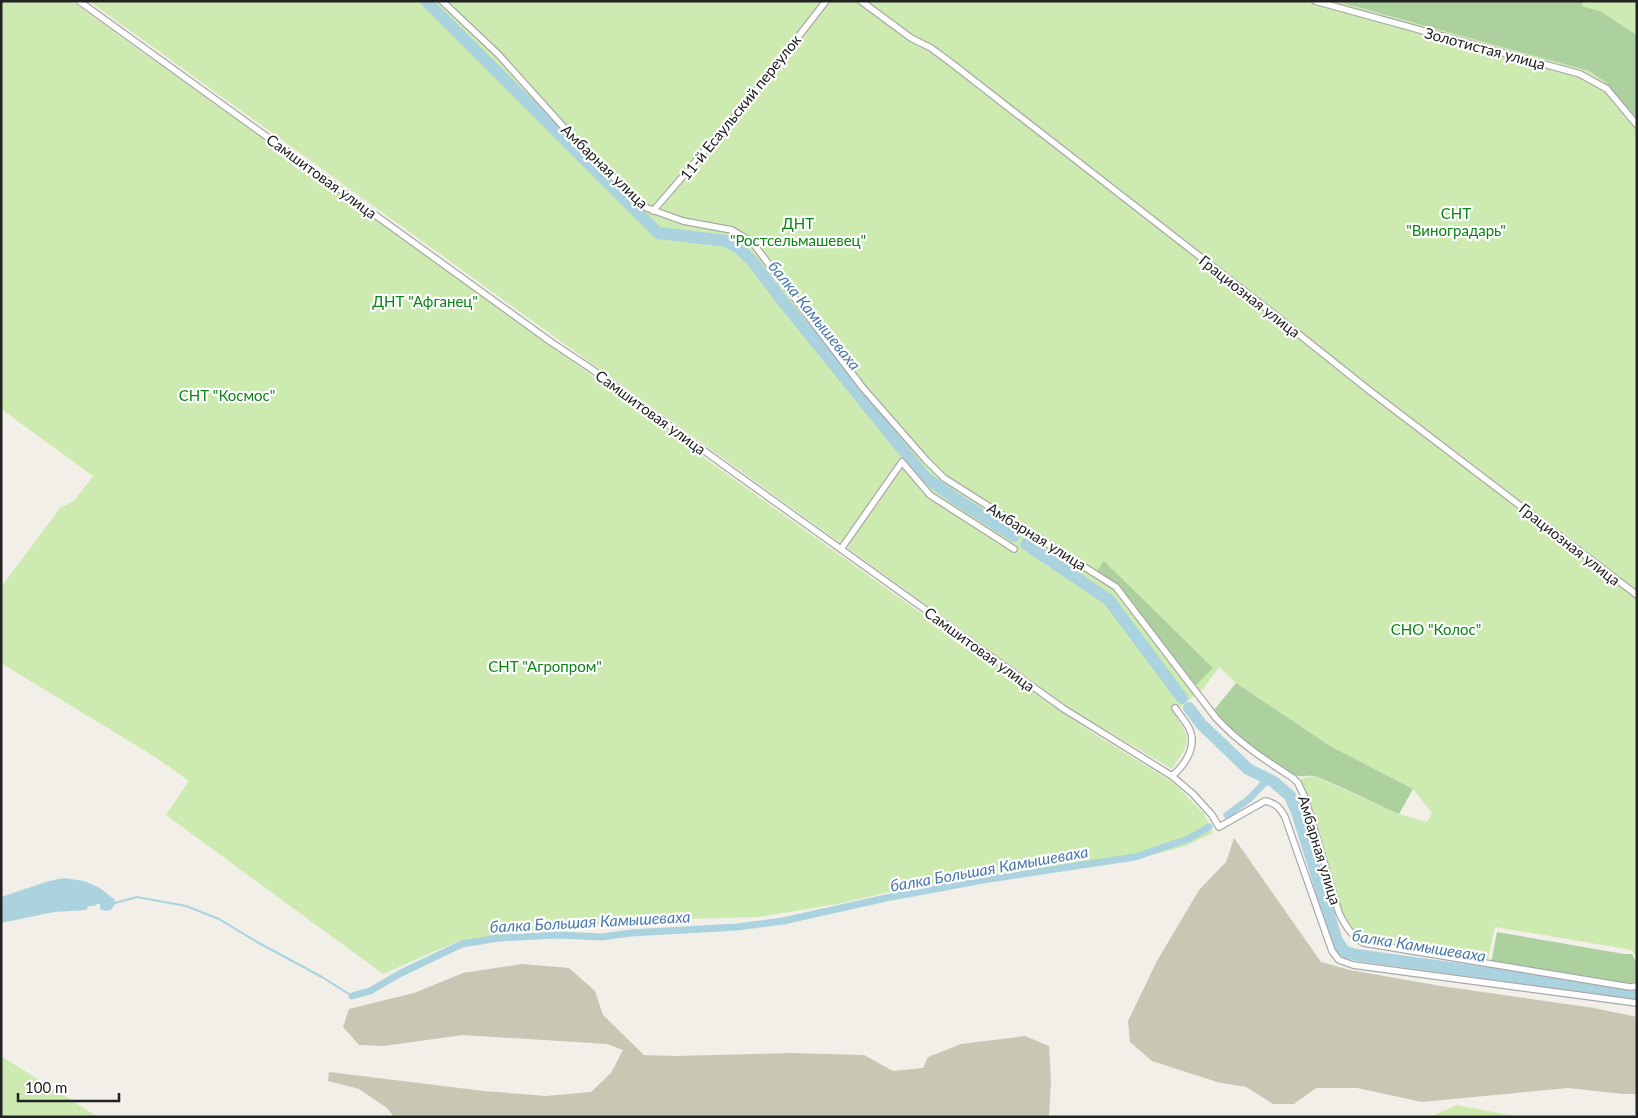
<svg xmlns="http://www.w3.org/2000/svg" width="1638" height="1118" font-family="Lato,sans-serif">
<style>
.construction{fill:#c7c7b4}
.grass{fill:#cdebb0}
.forest{fill:#add19e}
.water{fill:#aad3df}
.lines{fill:none;stroke-linecap:round;stroke-linejoin:round}
.stream{stroke:#aad3df;stroke-width:2}
.canal{stroke:#aad3df;stroke-width:7}
.river{stroke:#aad3df;stroke-width:12}
.minor-casing{stroke:#a9a9a9;stroke-width:8}
.minor{stroke:#fff;stroke-width:5.5}
.labels{text-anchor:middle;dominant-baseline:central;stroke-width:4.5;stroke-linejoin:round;paint-order:stroke}
.street-label{font-size:15px;fill:#222;stroke:#fff}
.park-label{font-size:15px;fill:#0c8416;stroke:#fff}
.water-label{font-size:16px;font-style:italic;fill:#4a7aab;stroke:#fff}
</style>
<rect width="100%" height="100%" fill="#f2efe9"/>
<g class="construction">
<polygon points="1234,838 1321,962 1350,970 1441,986 1594,1008 1637,1017 1637,1094 1623,1094 1568,1088 1422,1102 1357,1088 1316,1088 1294,1104 1273,1104 1246,1087 1217,1082 1152,1061 1130,1042 1128,1021 1157,961 1199,890 1226,862"/>
<polygon points="522,964 569,968 595,991 603,1015 644,1055 675,1056 790,1053 864,1055 893,1071 923,1068 928,1057 961,1044 1025,1036 1049,1046 1051,1081 1049,1117 394,1117 387,1108 359,1089 328,1081 329,1072 484,1091 546,1096 591,1092 611,1073 623,1050 607,1044 463,1035 384,1046 359,1045 343,1027 349,1009 414,993 463,973"/>
</g>
<g class="grass">
<polygon points="1,1 71,1 487,299 728,475 978,654 1091,732 1174,783 1204,814 1213,833 1183,847 1139,858 1033,869 913,886 843,903 759,917 643,920 539,930 456,942 383,974 166,815 189,781 155,757 1,663 1,587 60,508 74,501 93,476 1,409"/>
<path d="M89 1H1335L1589 71 1605 82 1637 119V958L1632 950 1495 927 1487 964 1364 940 1356 936 1344 922 1295 784 1303 778 1314 776 1399 814 1427 822 1432 813 1413 789 1330 746 1236 683 1219 667 1204 688 1174 712C1191 742 1192 740 1172 769L1072 710Z"/>
<polygon points="1583,1 1637,1 1637,35 1600,11 1582,6"/>
<polygon points="1,1056 98,1117 1,1117"/>
<polygon points="1457,1105 1519,1117 1429,1117"/>
</g>
<g class="forest">
<polygon points="1335,1 1583,1 1582,6 1600,11 1637,35 1637,119 1605,82 1589,71"/>
<polygon points="1104,561 1213,668 1196,685 1118,585 1097,571"/>
<path d="M1236 683 1330 746 1413 789 1399 814C1372 802 1345 788 1317 777 1310 774 1302 778 1295 775 1268 762 1230 736 1214 710Z"/>
<polygon points="1497,932 1624,954 1632,954 1637,964 1637,984 1630,985 1491,963"/>
</g>
<polygon class="water" points="64,878 84,881 100,888 114,899 116,903 111,910 105,911 100,909 100,904 97,904 95,906 89,906 86,910 54,912 1,923 1,897 49,881"/>
<g class="lines">
<polyline class="stream" points="115,903 137,897 186,906 219,919 257,942 322,977 352,996"/>
<g class="canal">
<polyline points="1227,815 1249,799 1268,779"/>
<polyline points="352,996 370,991 401,973 462,944 499,938 558,935 602,937 631,933 737,927 783,921 886,898 983,880 1135,857 1188,839 1209,827"/>
</g>
<g class="river">
<polyline points="426,1 658,233 727,241 741,250 753,262 781,299 924,476 953,497 1014,536"/>
<polyline points="1026,544 1109,600 1182,698"/>
<polyline points="1189,708 1201,724 1248,769 1274,782 1290,796 1297,812 1337,941 1345,952 1357,955 1637,994"/>
</g>
<g class="minor-casing">
<g id="minor">
<path d="M79 1 551 342 590 368 732 471 1064 709 1172 776 1193 794 1212 815 1219 827 1265 801C1276 803 1280 808 1285 817L1332 951 1339 960 1353 965 1637 1003"/>
<path d="M442 1 498 54 587 153 647 208 683 221 732 230 752 242 863 388 926 460 944 478 1116 587 1216 718C1239 743 1265 760 1293 778L1298 783 1305 798 1339 913C1346 927 1351 935 1364 943L1630 987 1637 986"/>
<polyline points="861,1 911,38 931,48 950,62 1266,308 1370,391 1637,595"/>
<polyline points="1315,1 1580,74 1607,89 1637,125"/>
<polyline points="653,211 752,96 826,1"/>
<polyline points="841,549 902,462 930,495 1014,549"/>
<path d="M1172 776C1185 765 1198 746 1189 728 1185 721 1180 715 1175 708"/>
</g>
</g>
<use href="#minor" class="minor"/>
</g>
<g class="labels">
<g class="street-label">
<text transform="translate(1485 48) rotate(15)">Золотистая улица</text>
<text transform="translate(740 107) rotate(-51)">11-й Есаульский переулок</text>
<text transform="translate(605 166) rotate(44)">Амбарная улица</text>
<text transform="translate(322 176) rotate(36)">Самшитовая улица</text>
<text transform="translate(1250 296) rotate(38)">Грациозная улица</text>
<text transform="translate(651 412) rotate(36)">Самшитовая улица</text>
<text transform="translate(1037 536) rotate(32)">Амбарная улица</text>
<text transform="translate(1570 544) rotate(38)">Грациозная улица</text>
<text transform="translate(980 649) rotate(36)">Самшитовая улица</text>
<text transform="translate(1320 850) rotate(73)">Амбарная улица</text>
</g>
<g class="park-label">
<text x="1456" y="213">СНТ<tspan x="1456" dy="17">"Виноградарь"</tspan></text>
<text x="798" y="223">ДНТ<tspan x="798" dy="17">"Ростсельмашевец"</tspan></text>
<text x="425" y="301">ДНТ "Афганец"</text>
<text x="227" y="395">СНТ "Космос"</text>
<text x="1436" y="629">СНО "Колос"</text>
<text x="545" y="666">СНТ "Агропром"</text>
</g>
<g class="water-label">
<text transform="translate(815 315) rotate(51)">балка Камышеваха</text>
<text transform="translate(989 868) rotate(-10)">балка Большая Камышеваха</text>
<text transform="translate(590 921) rotate(-3)">балка Большая Камышеваха</text>
<text transform="translate(1419 945) rotate(9)">балка Камышеваха</text>
</g>
</g>
<rect width="1638" height="1118" fill="none" stroke="#222222" stroke-width="5"/>
<path d="M18 1093v8h101v-8" fill="none" stroke="#222222" stroke-width="2.5"/>
<text x="25" y="1093" font-size="15" fill="#222222" stroke="#ffffff" stroke-width="4" paint-order="stroke">100 m</text>
</svg>
